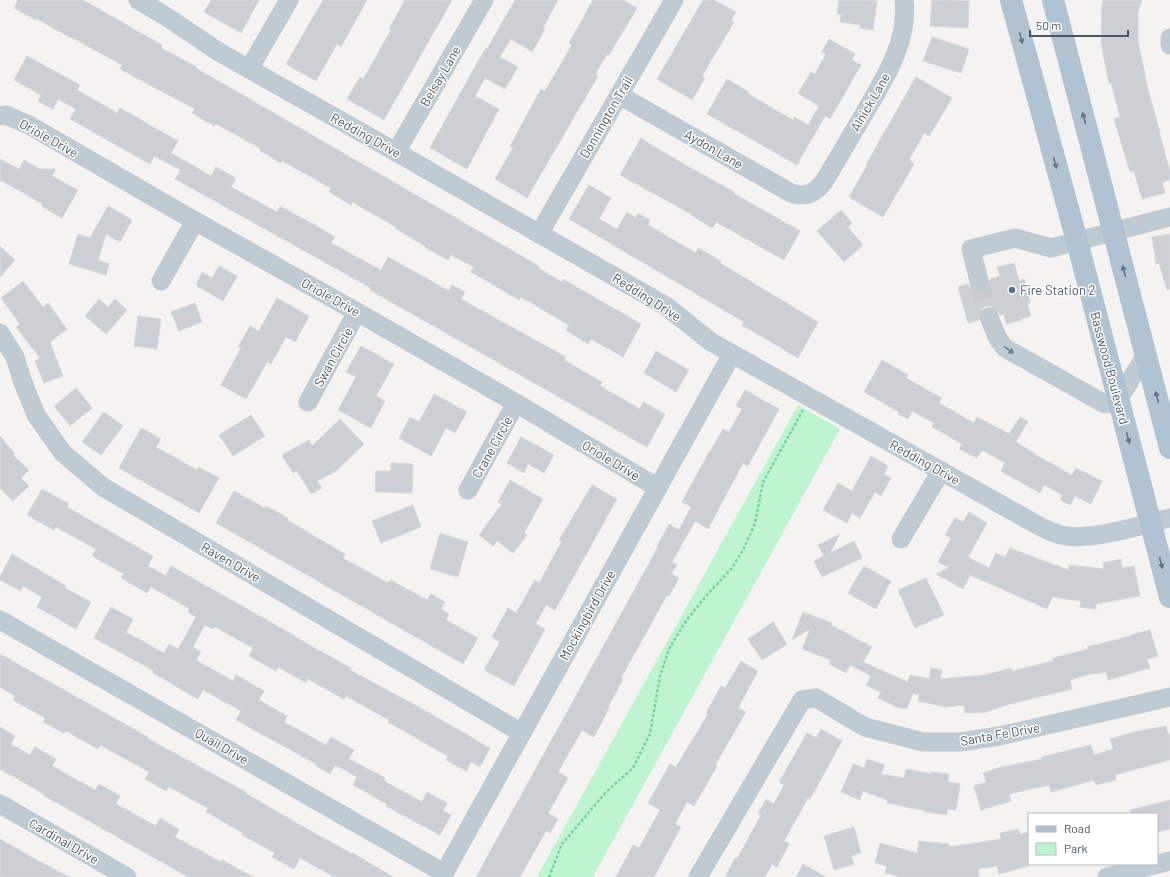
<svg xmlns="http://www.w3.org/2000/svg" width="1170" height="877" font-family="Barlow,sans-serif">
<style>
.green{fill:#bff4d1}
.building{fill:#ccd0d5;stroke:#d6d9de}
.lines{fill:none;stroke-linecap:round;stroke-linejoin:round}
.minor-tunnel{stroke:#cacbce;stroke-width:19;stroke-dasharray:19 10;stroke-linecap:butt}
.path{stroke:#74d5a1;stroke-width:2.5;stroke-dasharray:3 2;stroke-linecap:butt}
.minor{stroke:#bfcad2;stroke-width:19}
.major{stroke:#b0c3d2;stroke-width:22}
.oneway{fill:#62727e}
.oneway2{fill:#6c7a84}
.service-dot{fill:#5c6f8a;stroke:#fff;stroke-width:1.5}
.labels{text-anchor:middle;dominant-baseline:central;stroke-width:3;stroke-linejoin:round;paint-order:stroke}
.street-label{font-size:13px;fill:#485762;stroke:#fff}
.service-label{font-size:13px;fill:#4e5e75;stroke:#fff;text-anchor:start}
</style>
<rect width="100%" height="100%" fill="#f5f2f2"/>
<polygon class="green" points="798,405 840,429 593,877 537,877"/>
<g class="building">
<polygon points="18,0 83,0 162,45 161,48 197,67 196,68 234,90 539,266 538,268 562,282 563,279 641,324 623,357 591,339 588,344 566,330 569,325 521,297 519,300 471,272 474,267 451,255 448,260 426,248 426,247 395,228 396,227 352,202 351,205 329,192 331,188 282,161 281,163 259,150 260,148 216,124 214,126 192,113 195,109 120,69 122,65 71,37 71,38 37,19 36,20 14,8"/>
<polygon points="211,0 259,0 241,33 204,12"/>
<polygon points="323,0 367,0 341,47 337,44 316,81 286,64"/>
<polygon points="405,0 452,0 384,120 347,99 360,77 363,79 391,30 389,29"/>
<polygon points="515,0 558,0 543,28 545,29 532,52 511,39 500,57 518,67 505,89 485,78 475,96 499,109 467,169 430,148 473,70 486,48 487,49"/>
<polygon points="593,0 623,0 637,8 609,55 607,54 595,75 598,76 527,198 495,179 513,148 510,146 541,89 545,91 572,45 569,43"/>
<polygon points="703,0 714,0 736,12 731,20 734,22 702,76 705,78 692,100 657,79"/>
<polygon points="839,0 867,0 877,1 873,30 860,28 861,25 840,22 841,14 837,14"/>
<polygon points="932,0 969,1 968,28 930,26"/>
<polygon points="1103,0 1142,0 1138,11 1138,41 1148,90 1160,132 1159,132 1170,171 1170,180 1162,182 1165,193 1142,199 1134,171 1130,172 1114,119 1120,117 1111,83 1109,83 1101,43 1102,6"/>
<polygon points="932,37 969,49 961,73 923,61"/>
<polygon points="829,39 855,54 852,60 861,65 830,119 825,116 797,165 707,114 727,79 749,92 748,94 793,120 794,117 808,125 819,106 798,93 811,72 815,74 826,54 822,52"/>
<polygon points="27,56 80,85 77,90 117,113 120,108 178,141 171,153 211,176 216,167 236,178 231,187 277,212 280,206 313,224 335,237 331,243 381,270 388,257 449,291 452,285 465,292 461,299 566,357 564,360 602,382 600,386 640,409 643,402 665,414 647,447 370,290 371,288 175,179 181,170 154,156 150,164 70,119 76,109 58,99 53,109 38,101 41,95 14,80"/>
<polygon points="916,77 952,98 929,136 924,133 909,160 914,164 883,217 849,197 867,166 866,165 885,131"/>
<polygon points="641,138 668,155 734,192 733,193 800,231 784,260 716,222 712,228 691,215 691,214 620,175"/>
<polygon points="0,159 19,169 24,160 40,169 56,169 52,176 78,190 62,218 41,206 43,204 0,180"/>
<polygon points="589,185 611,198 599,219 617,229 627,212 636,218 638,213 650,220 648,225 696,253 698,248 721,261 720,263 818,322 798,358 742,325 744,322 569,219"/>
<polygon points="108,206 132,220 120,242 106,234 98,260 109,264 106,275 69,264 78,234 90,238"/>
<polygon points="841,210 852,223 848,227 863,245 844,262 817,231"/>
<polygon points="1170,234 1170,289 1167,290 1159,263 1156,264 1152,237"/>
<polygon points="0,246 15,260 0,277"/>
<polygon points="1014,263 1019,281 1024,279 1031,303 1027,303 1031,316 1020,319 1022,320 1006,324 1004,314 1000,315 996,309 990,306 984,307 981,310 978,315 979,320 968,323 958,287 968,284 971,288 976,291 982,292 987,289 989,284 990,279 1000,276 997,267"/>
<polygon points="219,266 237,276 223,301 197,286 197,282 202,272 212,278"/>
<polygon points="23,281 43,307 48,303 67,329 50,342 63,376 44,383 35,361 40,358 16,327 20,324 1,298"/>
<polygon points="277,298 309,316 295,342 286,337 271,364 267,362 246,399 221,385 241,348 238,347 250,326 259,331"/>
<polygon points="99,299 108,307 115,299 127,310 106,334 85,316"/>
<polygon points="195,303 202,322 179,331 171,312"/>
<polygon points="138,316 161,319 157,349 134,346"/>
<polygon points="361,346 394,364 376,396 385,401 371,428 338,410 356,377 346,372"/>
<polygon points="656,351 689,370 676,392 644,373"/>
<polygon points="882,360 908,375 906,378 942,398 939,403 974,423 977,417 1009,434 1020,417 1028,421 1016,442 1034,453 1034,454 1072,475 1076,468 1102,481 1091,504 1075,496 1070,505 1060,500 1063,495 1044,485 1040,493 1001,471 1005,463 982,450 977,458 959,449 962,444 932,427 934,423 912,411 908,419 898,414 899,412 864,392"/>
<polygon points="76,388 92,408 70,426 54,406"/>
<polygon points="745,390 779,409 748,466 743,463 708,529 695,521 672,562 677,565 671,574 679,578 669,596 667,595 621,678 623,679 608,707 609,708 594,737 582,730 558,772 568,778 548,813 558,819 550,833 546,831 520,877 476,877 658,547 657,546 669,524 679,530 691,507 682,502 709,452 710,452 723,429 729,432 742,409 736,406"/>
<polygon points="434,394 467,412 455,433 446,428 431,456 399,438 410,417 419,422"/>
<polygon points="104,412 123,426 101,455 82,442"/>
<polygon points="251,415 265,436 233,456 219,435"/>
<polygon points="340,419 364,444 336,471 317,481 322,488 311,494 297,471 293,473 282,455 309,440 312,446"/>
<polygon points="141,428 161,439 156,447 197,470 198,467 219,478 199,513 119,468"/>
<polygon points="0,436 15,454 13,455 29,470 21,478 29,486 13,501 0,488"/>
<polygon points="521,437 554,455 544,473 528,464 524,473 507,463"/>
<polygon points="871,456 888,466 884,474 891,478 881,496 875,492 860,518 852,513 847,523 823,510 838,483 852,491"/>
<polygon points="391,463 413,464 412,493 375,492 376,471 391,471"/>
<polygon points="510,480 543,499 524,533 527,535 513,553 497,541 493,546 479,535 502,504 498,502"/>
<polygon points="592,485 617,499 555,610 546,605 536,624 545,629 514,686 484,670 500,642 492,637 508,608 516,613 535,580 539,583 562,541 559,540"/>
<polygon points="42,489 69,504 67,507 153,556 148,566 166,576 171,566 295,636 295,637 351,668 350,670 424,710 490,748 480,767 471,762 466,771 446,760 448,756 388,722 389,720 346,696 344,699 308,679 306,683 278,667 276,671 249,656 253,648 215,627 213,629 205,625 193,647 201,652 196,660 233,681 236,675 264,691 259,700 287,716 284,722 326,745 331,737 354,750 349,759 385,778 384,781 422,802 427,792 447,803 443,811 451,815 440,835 386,806 387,804 353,785 357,777 335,765 330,774 315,765 316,764 236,720 241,711 203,690 198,699 153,673 154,671 94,638 111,607 133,619 126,632 164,653 169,644 178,649 196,617 188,612 190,609 151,587 147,593 121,578 124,574 92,556 96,549 56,527 54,530 27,515"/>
<polygon points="234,491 265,508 266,506 288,518 287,520 345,554 343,558 388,583 390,580 427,600 431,594 445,602 441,609 449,614 446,620 478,638 463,664 216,523"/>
<polygon points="413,505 421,527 381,543 372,521"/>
<polygon points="969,512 987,523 968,557 989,568 996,553 1005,557 1010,548 1033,557 1069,570 1069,565 1104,569 1103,563 1121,559 1122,568 1134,566 1140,596 1096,604 1096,609 1080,607 1081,601 1052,597 1047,609 970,575 963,589 936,574 949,568 938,562 951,538 945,535 955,518 963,522"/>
<polygon points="440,533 468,542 458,577 430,569"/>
<polygon points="840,534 830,553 854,541 862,558 822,577 814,561 824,556 818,545"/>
<polygon points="12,554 66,586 65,588 91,602 76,629 37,607 42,597 23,586 21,591 0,580 0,577"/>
<polygon points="864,566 891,581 876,609 848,593"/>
<polygon points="926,578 944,615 915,628 898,590"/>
<polygon points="803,612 832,623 831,625 872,647 863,662 908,682 910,675 929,679 931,668 942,670 940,679 985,675 1011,668 1012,671 1053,661 1053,658 1088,649 1087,647 1131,636 1130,635 1150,630 1158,656 1147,659 1150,668 1108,680 1106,672 1094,674 1094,673 1070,680 1072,689 1010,704 986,712 965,713 964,705 946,707 918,701 919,695 913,693 907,709 899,708 878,698 881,692 866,685 871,676 850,665 846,673 829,664 831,660 802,649 810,629 792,640"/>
<polygon points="773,622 787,644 762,660 748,639"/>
<polygon points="0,654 148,737 147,738 246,792 245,793 314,833 353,854 353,853 393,877 334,877 300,858 294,869 272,857 275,853 242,835 243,833 206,812 208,808 169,787 166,791 145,779 149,772 100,745 98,749 66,731 64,733 43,722 45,718 13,700 15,696 0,687"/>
<polygon points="741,661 758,671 738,708 746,712 715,765 717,766 694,806 687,802 675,824 681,827 654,877 616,877 633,845 639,848 660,810 648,803 670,764 676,767 708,714 706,713 721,686 725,688"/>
<polygon points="1166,726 1168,734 1170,734 1170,760 1115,775 1116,780 1096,785 1094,780 1051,792 1049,785 1009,794 1011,801 981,810 974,786 986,782 983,773 1001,767 1042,759 1041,757 1091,745 1094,755 1113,749 1110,739 1138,731"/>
<polygon points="0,727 15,736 11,744 30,755 35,747 56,759 52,766 95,790 99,784 120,796 116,804 156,826 160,818 179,829 175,837 221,862 222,860 253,877 188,877 43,795 44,794 0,769"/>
<polygon points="821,729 842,741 810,799 808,798 784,841 789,844 777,867 772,864 765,877 725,877 735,858 737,859 761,815 758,814 766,799 774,804 784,785 779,782 807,733 816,738"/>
<polygon points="867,759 885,765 881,774 904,778 906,769 931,774 931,772 949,774 948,782 960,784 956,810 947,809 947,815 926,812 926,811 887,803 887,800 863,791 860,800 841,792 853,764 864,768"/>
<polygon points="1170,800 1170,829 1157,832 1157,814 1131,814 1130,810"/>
<polygon points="854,827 861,853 851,856 854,864 834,870 824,836"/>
<polygon points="1018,829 1020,834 1029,832 1029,866 999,874 997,866 978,869 979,877 901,877 885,873 887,866 875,863 880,843 917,853 919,841 949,844 949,847 1001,839 1000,833"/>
<polygon points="0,839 28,855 69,877 0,877"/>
<polygon points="803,864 826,877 796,877"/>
</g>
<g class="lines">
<polyline class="minor-tunnel" points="979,281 989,317"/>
<polyline class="path" points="549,877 562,844 606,792 633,768 650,734 660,676 669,649 686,621 706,596 732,568 744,548 755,523 763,482 803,410"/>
<g class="minor">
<path d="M138 0 167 17 219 52 396 152 666 306 711 342 1041 527C1047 530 1054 533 1061 535 1090 542 1140 525 1170 518"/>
<polyline points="1170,38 1170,45"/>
<polyline points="249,69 289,0"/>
<path d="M619 95 791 193C806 198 816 193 825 180 838 158 851 136 864 114 884 79 909 42 904 0"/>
<polyline points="0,116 6,115 29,125 195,221 357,312 516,403 658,488"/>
<polyline points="396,152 484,0"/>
<polyline points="539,234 674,0"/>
<polyline points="161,281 195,221"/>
<polyline points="979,281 971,249 1015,238 1051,248 1170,217"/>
<path d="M989 317 998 339 1005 348 1103 403C1109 405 1114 403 1118 400L1146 355"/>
<polyline points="0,333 15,357 22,380 36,415 63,453 103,487 522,733"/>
<polyline points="308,402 357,312"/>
<polyline points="468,490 516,403"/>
<polyline points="901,539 941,471"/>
<polyline points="0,620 444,873"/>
<polyline points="0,804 127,877"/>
<polyline points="442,877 732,354"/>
<polyline points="698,877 802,700 816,698 865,727 923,742 961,742 999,736 1170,697"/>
<polyline points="1107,877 1170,861"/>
</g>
<g class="major">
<polyline points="1011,0 1077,241 1170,597"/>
<polyline points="1053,0 1170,448"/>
</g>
</g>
<defs><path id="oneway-solid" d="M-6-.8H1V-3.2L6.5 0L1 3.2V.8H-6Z"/></defs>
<g class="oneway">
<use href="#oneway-solid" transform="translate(1021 38) rotate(75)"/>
<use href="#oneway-solid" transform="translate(1084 118) rotate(-105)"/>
<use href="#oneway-solid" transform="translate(1055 163) rotate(75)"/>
<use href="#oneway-solid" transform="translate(1124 271) rotate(-105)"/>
<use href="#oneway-solid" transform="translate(1157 397) rotate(-105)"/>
<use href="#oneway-solid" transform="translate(1128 438) rotate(75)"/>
<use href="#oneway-solid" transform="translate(1161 563) rotate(75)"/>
</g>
<use class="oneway2" href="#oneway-solid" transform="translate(1009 350) rotate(36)"/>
<circle class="service-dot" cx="1012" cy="290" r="4"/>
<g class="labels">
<g class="street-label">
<text transform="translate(440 76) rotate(-60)">Belsay Lane</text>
<text transform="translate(870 102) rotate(-60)">Alnick Lane</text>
<text transform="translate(606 117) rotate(-60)">Donnington Trail</text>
<text transform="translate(366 135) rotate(29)">Redding Drive</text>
<text transform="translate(49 138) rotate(29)">Oriole Drive</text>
<text transform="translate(714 149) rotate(30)">Aydon Lane</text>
<text transform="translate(331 297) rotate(29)">Oriole Drive</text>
<text transform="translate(647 297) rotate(32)">Redding Drive</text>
<text transform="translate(333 357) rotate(-61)">Swan Circle</text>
<text transform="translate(1110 368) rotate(75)">Basswood Boulevard</text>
<text transform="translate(492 447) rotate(-61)">Crane Circle</text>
<text transform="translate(611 460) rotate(31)">Oriole Drive</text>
<text transform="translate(925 462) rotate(29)">Redding Drive</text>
<text transform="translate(231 562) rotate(30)">Raven Drive</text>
<text transform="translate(587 615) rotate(-61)">Mockingbird Drive</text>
<text transform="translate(1000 734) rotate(-10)">Santa Fe Drive</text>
<text transform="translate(222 746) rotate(30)">Quail Drive</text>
<text transform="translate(64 841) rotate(30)">Cardinal Drive</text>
</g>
<g class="service-label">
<text x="1020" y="290">Fire Station 2</text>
</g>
</g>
<rect x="1028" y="813" width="130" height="52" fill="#ffffff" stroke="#b6bcc0"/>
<rect x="1036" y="826" width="20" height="6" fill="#b0c3d2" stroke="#b6bcc0"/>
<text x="1064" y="833" font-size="12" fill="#485762">Road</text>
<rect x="1036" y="843" width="20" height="12" fill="#bff4d1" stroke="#b6bcc0"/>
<text x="1064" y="853" font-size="12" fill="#485762">Park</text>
<path d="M1030 30v6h98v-6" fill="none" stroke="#485762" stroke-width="2"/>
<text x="1036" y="30" font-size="12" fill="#485762" stroke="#ffffff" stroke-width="3" paint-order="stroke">50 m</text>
</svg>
